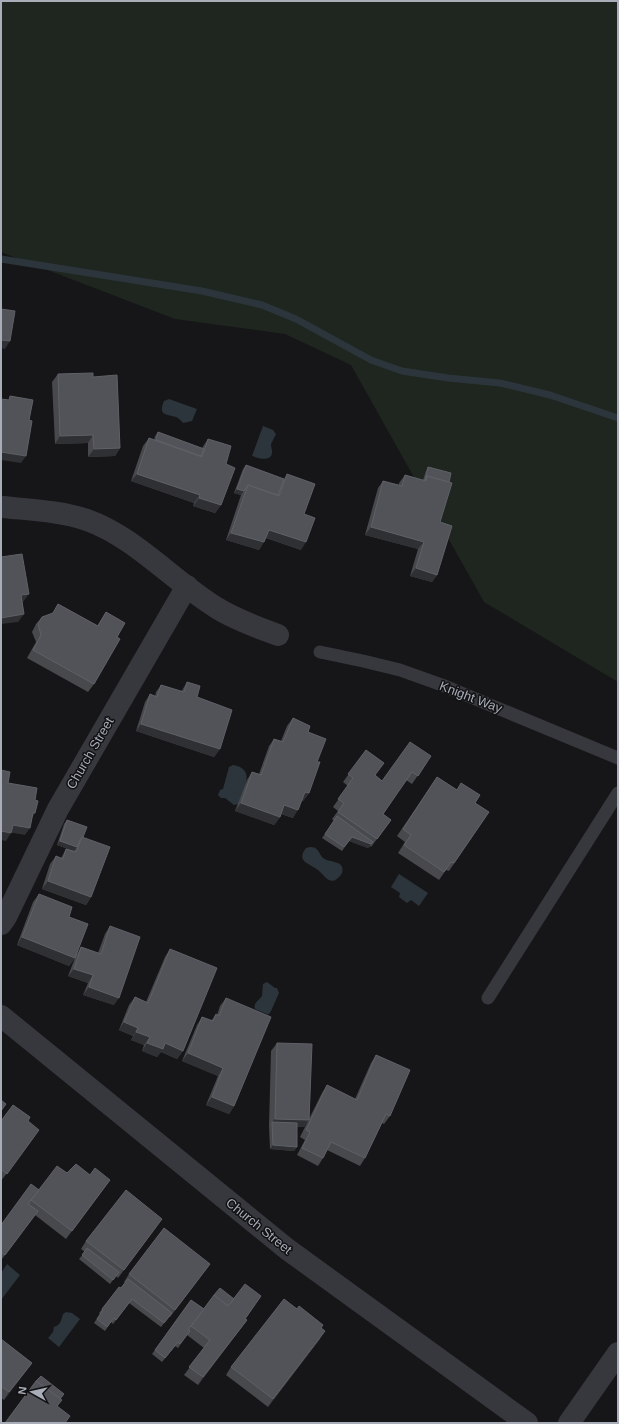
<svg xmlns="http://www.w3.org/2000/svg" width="619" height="1424" font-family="Arial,sans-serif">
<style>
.green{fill:#1e261f}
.water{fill:#2c353c}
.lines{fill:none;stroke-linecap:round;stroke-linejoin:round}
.stream{stroke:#2c353c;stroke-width:7}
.service{stroke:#37383d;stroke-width:13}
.minor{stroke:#37383d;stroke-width:22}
.wall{fill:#47494d}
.shaded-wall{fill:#2f3033}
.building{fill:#525359;stroke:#5f6168}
.labels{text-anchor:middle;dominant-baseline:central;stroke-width:3;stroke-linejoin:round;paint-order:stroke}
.street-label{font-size:13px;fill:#a8adb8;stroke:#111113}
</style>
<rect width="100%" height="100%" fill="#161618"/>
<polygon class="green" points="1,1 618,1 618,682 484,602 351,365 285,334 175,319 1,252"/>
<g class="water">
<path d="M169 399 197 409 192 421 183 423C181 421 179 418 176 417 165 414 158 415 164 401Z"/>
<path d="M263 426 273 430 276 434 271 444C271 447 272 449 272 451 273 463 258 458 252 456Z"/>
<path d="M233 765C257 769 243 790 238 804L234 805 225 798H221L218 795 220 790 223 789 229 767Z"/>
<path d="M310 847C319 847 318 853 323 858 329 863 346 860 342 873 341 875 339 877 338 878 330 886 324 875 318 870 311 864 295 862 306 848Z"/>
<polygon points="399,874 428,893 419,906 411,900 407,903 399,897 400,893 391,887"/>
<path d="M267 982 275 988H277L279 993 271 1011 269 1014H267L255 1009C253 1003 259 1000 262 996L263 984Z"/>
<polygon points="7,1264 20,1275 1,1300 1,1273"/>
<path d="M66 1312 72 1313 80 1319 59 1347 48 1338 53 1332 54 1327C61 1325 61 1320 63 1314Z"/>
</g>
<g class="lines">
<polyline class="stream" points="1,259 202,291 262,305 296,319 371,360 402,371 448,378 500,383 550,395 618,418"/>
<g class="service">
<polyline points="320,652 363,661 400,670 442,685 618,758"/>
<polyline points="488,998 618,793"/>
</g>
<g class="minor">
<path d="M3 507C31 510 60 511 87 520 135 537 174 582 217 608 236 620 257 627 278 635"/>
<polyline points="1,924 6,917 58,809 187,586"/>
<polyline points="1,1016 287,1249 527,1423"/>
<polyline points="569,1423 618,1353"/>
</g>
</g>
<g class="wall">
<polygon points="58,374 93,377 120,448 115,456 88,457 88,443 55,444 52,382"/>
<polygon points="158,432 202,448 208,439 226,464 221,505 215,513 193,506 194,503 131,481 143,446 149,438 154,440 155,436"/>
<polygon points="246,465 284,479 287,474 304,514 301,550 266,538 259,550 226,540 241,495 234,493 243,469"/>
<polygon points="428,467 440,522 437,575 432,582 410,576 418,549 365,535 378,488 383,481 399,485 399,483 405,475 423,480 426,471"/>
<polygon points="58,604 97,626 106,612 117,637 94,684 88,692 27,658 36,642 32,632 36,624 42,617 52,614"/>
<polygon points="187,682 197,697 220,749 214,757 136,731 145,702 150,694 155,696 156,692 161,685 181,692"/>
<polygon points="293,718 308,732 317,762 309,793 303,801 302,800 293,818 281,814 280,817 274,825 235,811 247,780 252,772 259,774 269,746 274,739 281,741 287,726"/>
<polygon points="366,750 375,775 382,781 431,756 412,784 406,780 383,814 391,820 371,847 370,846 368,848 349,841 342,851 322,838 334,821 332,819 338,811 333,807 348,786 343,782"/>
<polygon points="437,777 457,790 461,783 475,803 489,812 449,871 446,870 439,880 398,853 405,842 397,836"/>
<polygon points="67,820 83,837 91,897 86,905 42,889 50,864 56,856 61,858 66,849 74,851 57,845 64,824"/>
<polygon points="39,894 69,917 77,954 81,947 98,953 105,934 110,926 114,1005 83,995 88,983 68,976 75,958 69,966 17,945 33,902"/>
<polygon points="170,949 183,1051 177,1059 161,1052 157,1057 142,1051 144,1045 131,1040 133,1036 119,1030 129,1005 135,997 146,1002 165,957"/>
<polygon points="226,998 234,1106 229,1114 206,1105 218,1076 182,1061 197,1025 202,1017 211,1021 216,1014 217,1015 220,1006"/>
<polygon points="277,1043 309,1119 322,1093 327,1085 355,1099 371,1063 376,1055 390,1116 384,1124 382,1123 365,1158 360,1166 327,1150 323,1158 318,1166 297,1155 305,1140 300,1137 308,1121 304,1127 297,1127 297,1147 294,1151 270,1149 269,1126 271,1051"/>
<polygon points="30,1117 28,1121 34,1137 1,1181 1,1121"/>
<polygon points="67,1173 90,1175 110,1180 66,1239 35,1215 2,1259 1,1258 1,1225 39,1190"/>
<polygon points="157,1226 118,1278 116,1276 110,1284 79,1259 85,1252 81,1249 86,1241"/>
<polygon points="210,1264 170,1317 169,1317 161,1327 129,1303 113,1324 111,1322 105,1331 94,1323 100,1314 99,1313 102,1309 125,1283 124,1282 129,1274"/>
<polygon points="261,1296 245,1319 247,1320 241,1328 198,1385 184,1375 204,1348 187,1335 178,1348 175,1346 162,1362 152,1354 191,1300 204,1309 234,1299"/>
<polygon points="321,1328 320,1339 268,1407 226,1375 231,1367"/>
<polygon points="1,1339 32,1363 4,1400 1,1398"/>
</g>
<g class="shaded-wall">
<polygon points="1,340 10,341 5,349 1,348"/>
<polygon points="93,435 88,443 55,444 60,436"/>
<polygon points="120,448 115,456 88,457 94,449"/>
<polygon points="1,452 26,456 21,463 1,460"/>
<polygon points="137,474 200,495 194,503 131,481"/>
<polygon points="237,489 244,491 241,495 234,493"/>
<polygon points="199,498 221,505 215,513 193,506"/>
<polygon points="371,527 424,542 418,549 365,535"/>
<polygon points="269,530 306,542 301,550 264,537"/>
<polygon points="231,533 264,542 259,550 226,540"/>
<polygon points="416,568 437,575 432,582 410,576"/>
<polygon points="29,594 23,602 15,603 21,595"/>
<polygon points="24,614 18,622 1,624 1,618"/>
<polygon points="141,724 220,749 214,757 136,731"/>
<polygon points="305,792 309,793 303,801 299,800"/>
<polygon points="241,803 280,817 274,825 235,811"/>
<polygon points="284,805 298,810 293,818 279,813"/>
<polygon points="33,813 35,813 30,821"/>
<polygon points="13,825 30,828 25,835 8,832"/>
<polygon points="1,831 11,833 6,841 1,840"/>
<polygon points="352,837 373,842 368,848 349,841"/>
<polygon points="60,841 77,847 74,851 57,845"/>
<polygon points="48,881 91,897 86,905 42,889"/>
<polygon points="22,937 75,958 69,966 17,945"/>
<polygon points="74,969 93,975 88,983 68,976"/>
<polygon points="89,987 119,998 114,1005 83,995"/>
<polygon points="124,1022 138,1028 133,1036 119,1030"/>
<polygon points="136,1032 150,1037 144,1045 131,1040"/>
<polygon points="147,1043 165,1043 183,1051 177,1059 161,1052 157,1057 142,1051"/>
<polygon points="188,1053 223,1068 218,1076 182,1061"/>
<polygon points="212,1097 234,1106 229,1114 206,1105"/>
<polygon points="275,1119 309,1120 304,1127 272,1126 272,1122"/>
<polygon points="273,1145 297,1147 294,1151 270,1149"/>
<polygon points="247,1320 241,1328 198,1385 203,1377"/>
<polygon points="325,1331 320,1339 268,1407 273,1399"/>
<polygon points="32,1363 26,1371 4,1400 9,1392"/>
</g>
<g class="building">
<polygon points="1,309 15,311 10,341 1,340"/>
<polygon points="93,373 93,377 117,375 120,448 94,449 93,435 60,436 58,374"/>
<polygon points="10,396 33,400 29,420 32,421 26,456 1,452 1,399 9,400"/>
<polygon points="158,432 204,449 201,456 156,440"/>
<polygon points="149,438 202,457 208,439 231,446 226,464 235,468 221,505 199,498 200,495 137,474"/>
<polygon points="246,465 284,479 278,495 248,485 244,491 237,489"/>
<polygon points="428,467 451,473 449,482 427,476 425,480"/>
<polygon points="287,474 315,484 304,514 315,518 306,542 269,530 264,542 231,533 248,485 279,496"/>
<polygon points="405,475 426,481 427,476 452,483 440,522 452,526 437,575 416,568 424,542 371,527 383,481 402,486"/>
<polygon points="22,554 29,594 21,595 24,614 1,618 1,557"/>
<polygon points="58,604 98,626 106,612 125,623 117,637 120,639 94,684 33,650 41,635 38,624 42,617 53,613"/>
<polygon points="187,682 200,686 197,697 232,710 220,749 141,724 150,694 157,697 161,685 184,692"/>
<polygon points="293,718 310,726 308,732 326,739 317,762 320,762 309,793 305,792 298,810 284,805 280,817 241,803 252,772 261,775 274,739 283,742"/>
<polygon points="410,742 431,756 418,776 412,772 383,814 391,820 377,839 338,812 344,803 338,799 353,778 348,774 366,750 384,763 375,775 382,781"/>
<polygon points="1,770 10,772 8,783 37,788 35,800 38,801 35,813 33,813 30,828 13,825 11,833 1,831"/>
<polygon points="437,777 457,790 461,783 480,795 475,803 489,812 454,863 451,862 444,872 404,845 411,835 403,829"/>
<polygon points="337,816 373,842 371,844 352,837 344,847 325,834"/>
<polygon points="67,820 87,827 83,837 82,837 80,840 77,847 60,841"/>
<polygon points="82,837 110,847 91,897 48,881 56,856 63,859 66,849 76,852"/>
<polygon points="39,894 72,907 69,917 88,924 75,958 22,937"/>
<polygon points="110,926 140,937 119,998 89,987 93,975 74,969 81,947 101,954"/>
<polygon points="170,949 217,968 183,1051 165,1043 163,1049 147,1043 150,1037 136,1032 138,1028 124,1022 135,997 148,1003"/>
<polygon points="226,998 271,1017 234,1106 212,1097 223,1068 188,1053 202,1017 213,1021 216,1014 219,1016"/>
<polygon points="277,1043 312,1044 309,1120 275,1119"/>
<polygon points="376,1055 410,1070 390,1116 386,1114 365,1158 331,1142 323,1158 302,1148 310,1132 306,1130 327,1085 357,1100"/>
<polygon points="1,1100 6,1104 1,1111"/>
<polygon points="13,1105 30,1117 28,1121 39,1130 7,1174 1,1169 1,1121"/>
<polygon points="272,1122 297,1123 297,1147 273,1145"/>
<polygon points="76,1164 90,1175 95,1168 110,1180 72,1231 31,1200 57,1166 67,1173"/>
<polygon points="31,1184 39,1190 28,1204 38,1211 5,1255 1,1252 1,1225"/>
<polygon points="126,1190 162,1219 124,1270 86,1241"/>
<polygon points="164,1228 210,1264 175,1310 129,1274"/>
<polygon points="87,1248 119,1272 113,1280 82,1255"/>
<polygon points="128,1279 172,1313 164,1323 132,1299 116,1320 114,1318 107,1327 97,1319 103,1310 102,1309 119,1287 121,1288"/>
<polygon points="245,1284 261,1296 245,1319 247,1320 203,1377 189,1367 210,1340 191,1326 214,1295 228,1306"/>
<polygon points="220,1288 234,1299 228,1306 214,1295"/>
<polygon points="284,1299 297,1309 299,1306 323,1325 321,1328 325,1331 273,1399 231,1367"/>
<polygon points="191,1300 204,1309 188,1330 190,1331 180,1344 178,1342 165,1358 155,1350"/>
<polygon points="1,1339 32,1363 9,1392 1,1386"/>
<polygon points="41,1376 64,1394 60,1399 36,1381"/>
<polygon points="36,1381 62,1400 57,1406 70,1416 65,1423 5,1423"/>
</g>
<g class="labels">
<g class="street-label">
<text transform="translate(471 697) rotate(21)">Knight Way</text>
<text transform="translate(90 753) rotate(-60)">Church Street</text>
<text transform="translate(259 1226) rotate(39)">Church Street</text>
</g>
</g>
<rect width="619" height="1424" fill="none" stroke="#a8adb8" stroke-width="4"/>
<g transform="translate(32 1392) rotate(278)" stroke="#111113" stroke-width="3" paint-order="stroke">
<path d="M0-3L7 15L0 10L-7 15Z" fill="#a8adb8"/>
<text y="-6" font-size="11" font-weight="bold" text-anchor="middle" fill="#a8adb8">N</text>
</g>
</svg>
